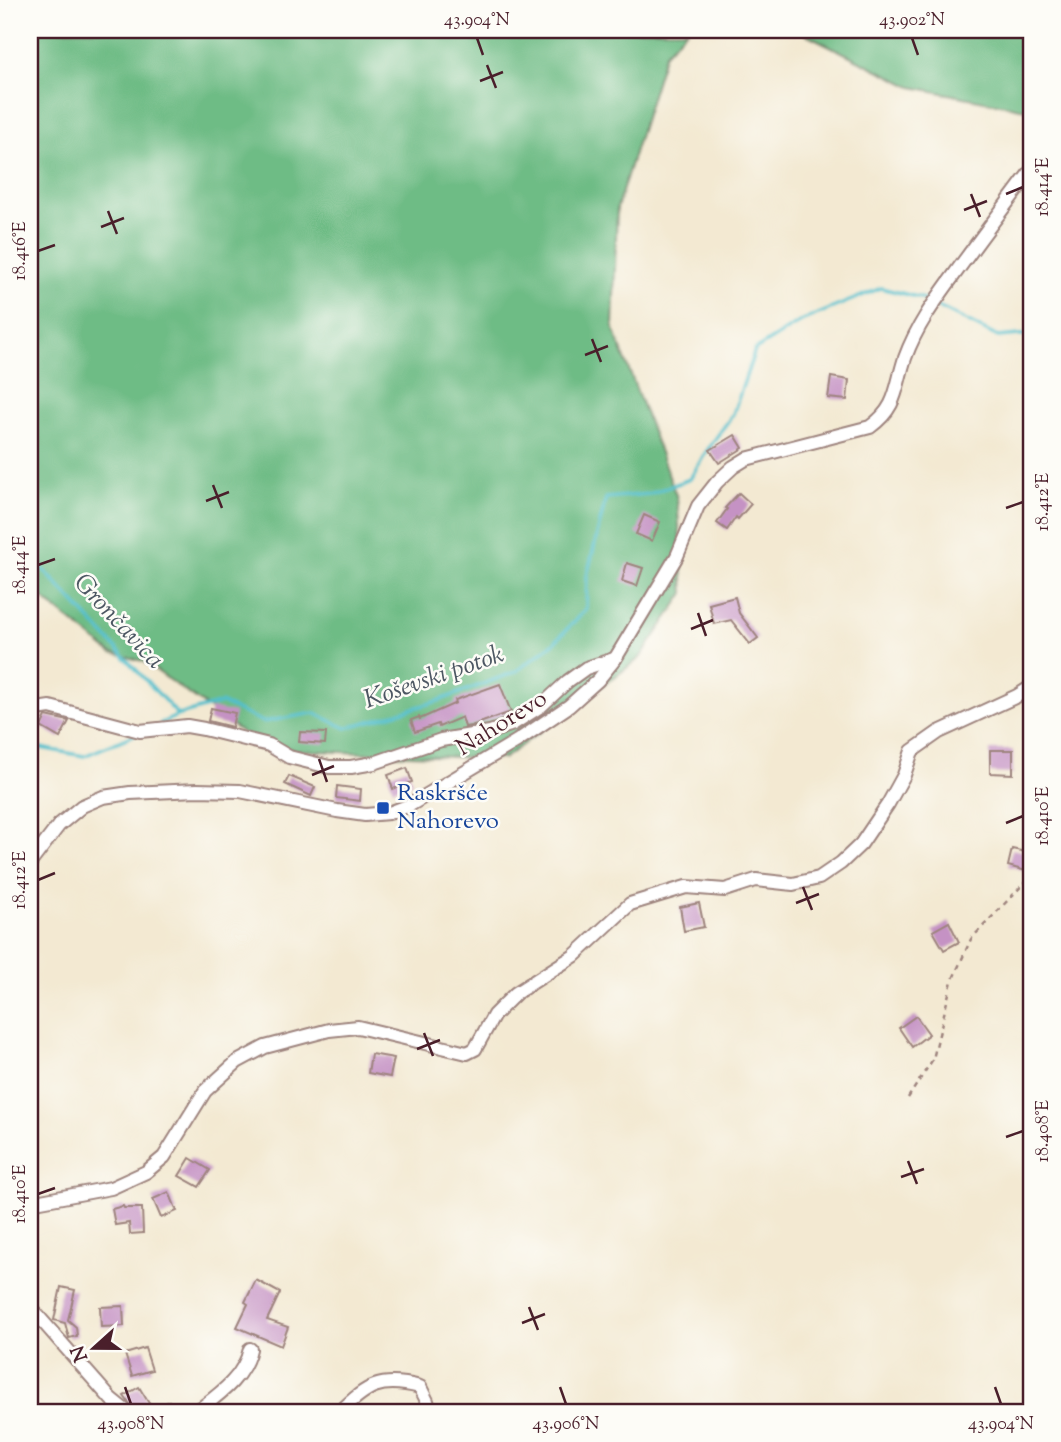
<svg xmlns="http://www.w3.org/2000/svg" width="1061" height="1442" font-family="'Sorts Mill Goudy',serif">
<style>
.forest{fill:#6ebc85;stroke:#5c6e58;stroke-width:2}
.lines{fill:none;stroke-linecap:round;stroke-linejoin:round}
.stream{stroke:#52bfcc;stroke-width:3.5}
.building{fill:#c592c4}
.minor-casing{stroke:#9e847e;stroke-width:16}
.path{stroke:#9e847e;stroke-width:2.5;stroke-dasharray:5 5;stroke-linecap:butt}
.minor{stroke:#fff;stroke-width:12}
.ticks{fill:none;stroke:#4a1f2b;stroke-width:2.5}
.transit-dot{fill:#1a4fb4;stroke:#fdfcf7;stroke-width:2.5}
.labels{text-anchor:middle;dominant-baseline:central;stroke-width:5;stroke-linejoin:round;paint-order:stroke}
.street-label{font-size:24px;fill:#4a1f2b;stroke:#fdfcf7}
.transit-label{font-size:24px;fill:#164399;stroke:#fdfcf7;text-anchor:start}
.water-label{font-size:26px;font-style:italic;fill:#4d5763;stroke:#fdfcf7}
.neatline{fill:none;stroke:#4a1f2b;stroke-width:2.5}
.ticks-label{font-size:18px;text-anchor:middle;fill:#4a1f2b}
</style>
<rect width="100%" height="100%" fill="#fdfcf7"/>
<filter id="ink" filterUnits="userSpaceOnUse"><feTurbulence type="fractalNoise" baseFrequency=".0143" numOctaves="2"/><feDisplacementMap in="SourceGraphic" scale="14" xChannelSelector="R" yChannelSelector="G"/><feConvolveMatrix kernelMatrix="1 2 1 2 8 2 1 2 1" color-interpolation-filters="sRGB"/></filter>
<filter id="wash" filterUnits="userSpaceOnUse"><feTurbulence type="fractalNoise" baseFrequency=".00686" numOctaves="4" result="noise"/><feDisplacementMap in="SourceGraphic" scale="28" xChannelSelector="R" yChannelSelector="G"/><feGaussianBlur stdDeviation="1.57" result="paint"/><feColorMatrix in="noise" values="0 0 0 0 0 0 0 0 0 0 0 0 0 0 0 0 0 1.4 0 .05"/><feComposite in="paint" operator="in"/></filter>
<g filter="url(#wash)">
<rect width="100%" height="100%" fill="#f3e9d2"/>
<g class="forest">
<polygon points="30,30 687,30 665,53 617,208 613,327 677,498 684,593 640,658 503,759 294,750 250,738 143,661 111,653 30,588"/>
<polygon points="798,30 1031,30 1031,110 912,87"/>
</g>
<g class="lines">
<g class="stream">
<polyline points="30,555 178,715"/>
<polyline points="161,723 179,715 221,703 263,722 314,713 346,728 438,701 515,672 553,644 586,609 587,576 606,498 649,494 690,479 706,452 733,414 755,350 801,321 881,288 921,298 998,337 1031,334"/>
<polyline points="30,746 84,756 134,735"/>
</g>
</g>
<g id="blocks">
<g class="building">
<polygon points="831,377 849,380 847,400 828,398"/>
<polygon points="735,435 743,448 719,463 710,450"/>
<polygon points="739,493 751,504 738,519 736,517 727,530 717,523 727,509 725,508"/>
<polygon points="644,515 660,522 652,541 636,534"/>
<polygon points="627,563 643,568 637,586 622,581"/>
<polygon points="735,597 739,613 758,638 750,644 731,620 714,624 709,604"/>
<polygon points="500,684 511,712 471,726 465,727 462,717 439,727 438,724 415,732 411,720 419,717 420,719 456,703 455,700"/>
<polygon points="211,708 235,713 232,727 208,721"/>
<polygon points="46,716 69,721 60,738 41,727"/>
<polygon points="300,732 326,733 325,744 299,742"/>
<polygon points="990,750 1013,750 1013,774 990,773"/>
<polygon points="407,768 412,782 393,789 388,775"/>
<polygon points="289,776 315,787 311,796 285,784"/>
<polygon points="337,786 361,789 360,801 336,798"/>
<polygon points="1012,849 1030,853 1026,871 1008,866"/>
<polygon points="699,903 704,927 684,931 680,907"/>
<polygon points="949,922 959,942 944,950 933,931"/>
<polygon points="916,1016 929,1034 912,1047 899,1028"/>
<polygon points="371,1054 394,1058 390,1077 368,1073"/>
<polygon points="190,1158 210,1170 199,1187 179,1176"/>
<polygon points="169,1192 177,1211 161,1218 153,1199"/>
<polygon points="123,1206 124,1208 142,1208 143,1233 130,1234 129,1223 115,1225 112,1209"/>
<polygon points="256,1280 280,1293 267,1320 288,1327 281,1346 237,1327 248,1304 245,1302"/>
<polygon points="61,1287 75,1290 68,1320 76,1327 77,1336 69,1338 65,1323 54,1320"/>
<polygon points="123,1306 124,1326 101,1327 100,1307"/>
<polygon points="145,1348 152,1370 132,1376 125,1354"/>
<polygon points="139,1387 153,1410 169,1401 175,1412 136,1412 124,1396"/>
</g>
</g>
</g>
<g filter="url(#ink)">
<use href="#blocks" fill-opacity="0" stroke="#9e847e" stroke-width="2"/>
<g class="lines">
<g class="minor-casing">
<g id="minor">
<polyline points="30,710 50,707 140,731 187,726 204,729 269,745 289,757 329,767 351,767 374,763 441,740 490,732 513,724 541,706 568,681 586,668 614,659"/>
<path d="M30 863 59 825 82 806 103 797 130 793 197 790 240 791 337 811 365 815 389 813 410 805 517 741 569 706 598 680 615 659 677 556 698 506 717 482 733 467 746 459 870 427C898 407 895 388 905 358 916 327 935 301 954 275 979 240 1005 206 1031 171"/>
<polyline points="30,1203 111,1188 146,1172 164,1157 205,1091 237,1062 265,1047 329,1030 358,1027 467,1053 475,1049 494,1015 516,993 574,956 630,904 686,887 725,890 756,880 793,884 819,878 841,863 861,844 888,804 904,775 912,751 939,732 1017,696 1031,687"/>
<polyline points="30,1307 111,1399 127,1412"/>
<path d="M196 1412C218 1395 244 1378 250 1349"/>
<path d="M340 1412C367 1385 381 1377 420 1387L427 1401 430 1412"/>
</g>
</g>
<g class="path">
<polyline points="108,36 132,30"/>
<polyline points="908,1098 933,1059 952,981 971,939 1031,876"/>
</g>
<use href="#minor" class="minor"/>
</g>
</g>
<path class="ticks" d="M477 38 483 55M912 38 918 55M487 65 496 88M480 81 503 72M971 194 980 217M1006 194 1023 187M964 210 987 201M108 211 117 234M101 227 124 218M38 251 55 245M592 339 601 362M585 355 608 346M213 485 222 508M206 501 229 492M1006 508 1023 502M38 565 55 559M698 613 706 636M691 629 713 620M319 759 327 782M312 775 334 766M1006 823 1023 816M38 880 55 873M803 887 812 910M796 903 819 894M424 1033 433 1056M417 1049 440 1040M1006 1137 1023 1131M908 1161 917 1184M901 1177 924 1169M38 1194 55 1188M529 1307 538 1330M522 1323 545 1314M125 1387 131 1404M560 1387 566 1404M995 1387 1001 1404"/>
<rect class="transit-dot" x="376" y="801" width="14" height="14" rx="3.5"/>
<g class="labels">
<g class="street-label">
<text transform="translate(502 724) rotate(-32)">Nahorevo</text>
</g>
<g class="transit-label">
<text x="397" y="794">Raskršće<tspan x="397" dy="28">Nahorevo</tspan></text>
</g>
<g class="water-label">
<text transform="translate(118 622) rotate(47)">Grončavica</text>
<text transform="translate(434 678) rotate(-19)">Koševski potok</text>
</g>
</g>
<rect width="1061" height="1442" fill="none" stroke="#fdfcf7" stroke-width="77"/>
<g transform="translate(94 1348) rotate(249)" stroke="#fdfcf7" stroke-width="5" paint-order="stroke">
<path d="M0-5L12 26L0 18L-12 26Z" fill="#4a1f2b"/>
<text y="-10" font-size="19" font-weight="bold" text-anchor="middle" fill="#4a1f2b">N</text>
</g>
<rect x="38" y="38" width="985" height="1366" class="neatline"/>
<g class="ticks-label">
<text x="477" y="25">43.904°N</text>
<text x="912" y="25">43.902°N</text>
<text transform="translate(1042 187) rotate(-90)" y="6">18.414°E</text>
<text transform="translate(19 251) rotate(-90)" y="6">18.416°E</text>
<text transform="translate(1042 502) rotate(-90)" y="6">18.412°E</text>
<text transform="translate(19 565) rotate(-90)" y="6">18.414°E</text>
<text transform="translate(1042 816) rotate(-90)" y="6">18.410°E</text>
<text transform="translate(19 880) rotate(-90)" y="6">18.412°E</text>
<text transform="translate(1042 1131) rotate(-90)" y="6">18.408°E</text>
<text transform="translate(19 1194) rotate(-90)" y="6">18.410°E</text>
<text x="131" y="1429">43.908°N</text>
<text x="566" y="1429">43.906°N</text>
<text x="1001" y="1429">43.904°N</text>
</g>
</svg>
